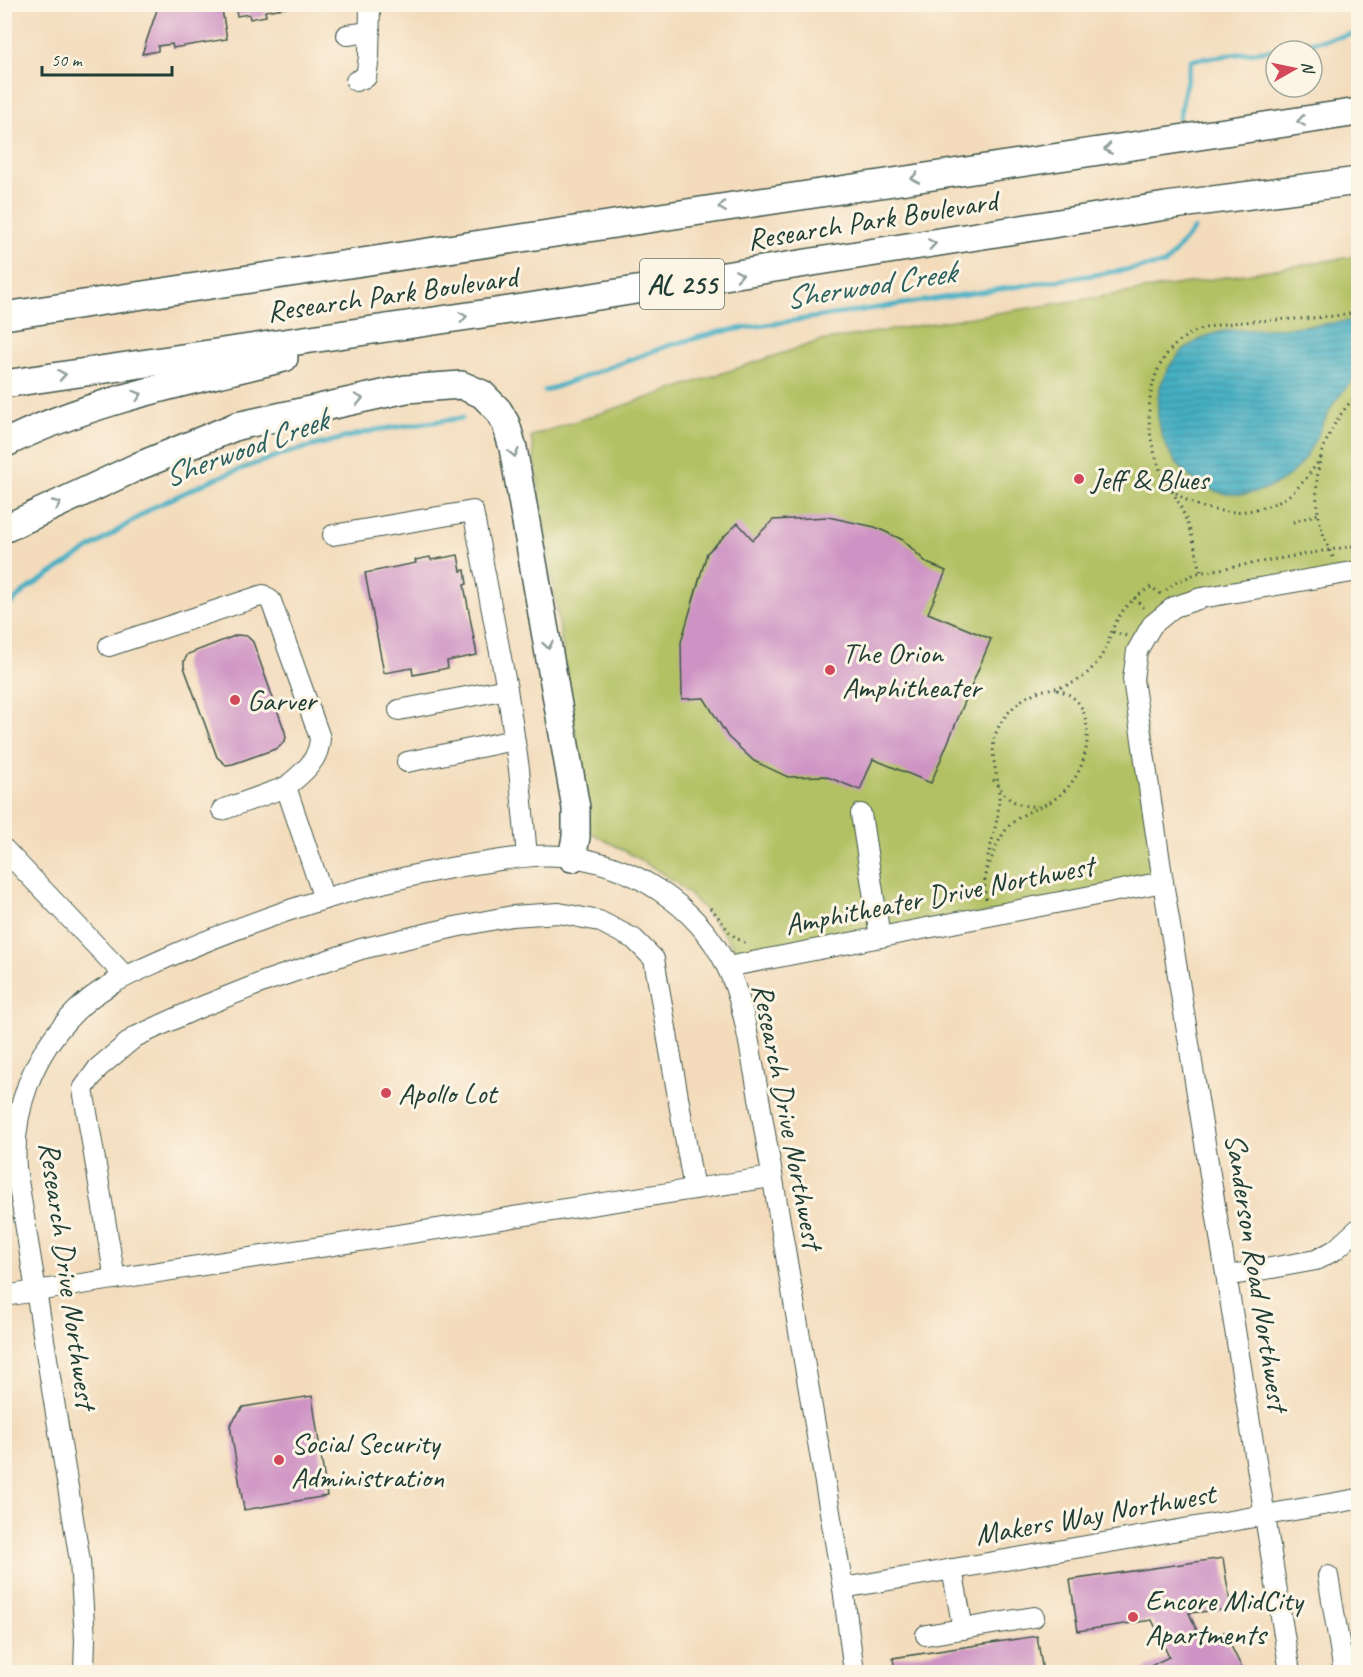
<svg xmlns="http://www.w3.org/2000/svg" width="1363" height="1677" font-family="Caveat,sans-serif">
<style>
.park{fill:#b2c164;stroke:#687f4c;stroke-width:1.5}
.water{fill:url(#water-rules);stroke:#32767c;stroke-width:1.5}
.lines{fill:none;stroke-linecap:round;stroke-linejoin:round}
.stream{stroke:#45afc3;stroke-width:5}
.building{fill:#ce93c4}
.minor-casing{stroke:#3f5548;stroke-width:22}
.highway-casing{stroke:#3f5548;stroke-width:30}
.path{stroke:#3f5548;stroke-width:3;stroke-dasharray:1.5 4.5;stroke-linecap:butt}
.minor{stroke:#fff;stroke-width:20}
.highway{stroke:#fff;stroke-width:27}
.oneway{stroke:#8f9e9a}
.poi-dot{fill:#d1495b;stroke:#fcf5e5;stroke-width:2}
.labels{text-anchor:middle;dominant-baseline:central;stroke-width:6;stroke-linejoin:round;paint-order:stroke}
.shield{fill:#fcf5e5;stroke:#617469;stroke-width:1.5}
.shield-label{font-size:28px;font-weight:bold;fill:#1f3d34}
.street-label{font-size:30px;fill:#1f3d34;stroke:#fcf5e5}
.poi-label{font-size:30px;fill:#1f3d34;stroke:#fcf5e5;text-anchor:start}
.water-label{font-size:32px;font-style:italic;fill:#2a5f5f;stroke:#fcf5e5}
</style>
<defs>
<pattern id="water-rules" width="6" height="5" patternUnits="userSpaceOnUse" patternTransform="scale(1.5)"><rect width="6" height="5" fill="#45afc3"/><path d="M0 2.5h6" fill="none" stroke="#39909f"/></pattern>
</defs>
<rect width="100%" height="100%" fill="#fcf5e5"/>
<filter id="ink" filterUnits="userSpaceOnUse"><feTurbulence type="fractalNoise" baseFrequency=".0167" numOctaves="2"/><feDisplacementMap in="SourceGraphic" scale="12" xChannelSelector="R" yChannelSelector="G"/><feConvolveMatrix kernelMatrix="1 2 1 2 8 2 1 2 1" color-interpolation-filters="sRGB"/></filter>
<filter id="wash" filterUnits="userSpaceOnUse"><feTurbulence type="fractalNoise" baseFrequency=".008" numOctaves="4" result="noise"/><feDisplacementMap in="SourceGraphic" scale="24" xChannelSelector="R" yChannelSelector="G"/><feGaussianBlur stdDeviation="1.35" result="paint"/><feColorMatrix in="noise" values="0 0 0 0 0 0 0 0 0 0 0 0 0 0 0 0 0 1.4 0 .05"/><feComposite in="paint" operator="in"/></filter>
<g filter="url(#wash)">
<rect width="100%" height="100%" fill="#f3dbbb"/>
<path class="park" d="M1358 256V571L1174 607 1137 651 1163 882 751 955H739C719 926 696 896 666 876 642 859 615 846 590 832L531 436 820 341Z"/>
<path class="water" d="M1358 320V375C1347 386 1337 397 1330 410 1315 437 1307 467 1278 483 1177 538 1103 377 1210 335 1228 328 1249 330 1268 329 1298 327 1328 324 1358 320Z"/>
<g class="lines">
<g class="stream">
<polyline points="1179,118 1191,60 1278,49 1358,33"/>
<polyline points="545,391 667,346 719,332 1165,264 1194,229"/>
<polyline points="4,610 27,589 154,507 214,479 282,454 375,430 462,418"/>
</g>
</g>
<g id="blocks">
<g class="building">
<polygon points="159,4 221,4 227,39 173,48 172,44 158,46 158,51 142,54"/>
<polygon points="235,4 297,4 297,6 265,11 266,16 250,19 249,14 237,16"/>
<polygon points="828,517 875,527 903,540 927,563 946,571 928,613 991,639 931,783 873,759 860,790 825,776 788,777 754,761 728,737 704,698 682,699 681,642 707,553 738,523 753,540 773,520"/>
<polygon points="458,555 461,571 465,570 467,584 464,585 477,655 447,661 448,668 413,675 412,668 384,673 365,573 416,563 415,560 430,557 431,560"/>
<polygon points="237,635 247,636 253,642 285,732 286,738 284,742 278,748 233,764 226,765 217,757 184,667 184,661 188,654"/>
<polygon points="312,1396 327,1496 244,1510 230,1425 243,1407"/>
<polygon points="1223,1558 1231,1609 1189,1613 1202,1642 1224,1632 1244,1672 1138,1672 1169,1657 1152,1620 1078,1631 1070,1580"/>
<polygon points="1037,1636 1043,1672 895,1672 893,1658"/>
</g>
</g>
</g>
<g filter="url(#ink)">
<use href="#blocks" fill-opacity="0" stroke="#3f5548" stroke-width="1.5"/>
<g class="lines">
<g class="minor-casing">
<g id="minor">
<polyline points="347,35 370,32"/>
<polyline points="356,81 366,77 369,57 370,4"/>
<polyline points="333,535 473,511 507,689 519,769 527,856"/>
<path d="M109 646 263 595 271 601 320 738C319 761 303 773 286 787L324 899"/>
<polyline points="399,710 507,689"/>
<polyline points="407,762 514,740"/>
<polyline points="222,810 286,787"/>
<polyline points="861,814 880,937"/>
<polyline points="4,849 125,976"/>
<polyline points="727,967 1163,882"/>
<polyline points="1227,1276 1316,1260 1335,1250 1358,1229"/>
<polyline points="115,1279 83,1089 98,1068 135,1037 196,1009 266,981 361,949 455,927 512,916 559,913 599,921 634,939 654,959 694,1189"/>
<polyline points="4,1296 772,1177"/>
<polyline points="952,1569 963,1629"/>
<polyline points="1328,1576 1344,1672"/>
<polyline points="843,1588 1358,1499"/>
<polyline points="926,1635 1034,1617"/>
<path d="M84 1672 85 1639 80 1561 16 1168C12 1109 33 1054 75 1012 100 986 133 973 166 958 205 941 244 926 284 912 349 890 413 873 481 863 508 859 534 854 561 856 629 861 698 905 727 967 743 1001 748 1038 755 1075L843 1588 854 1672"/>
<polyline points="1290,1672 1163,882 1133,679 1137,651 1152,625 1174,607 1201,598 1358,571"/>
</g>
</g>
<g class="highway-casing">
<g id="highway">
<polyline points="4,316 1358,112"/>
<polyline points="4,384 516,309 1166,206 1358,181"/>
<path d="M4 444C91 400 191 381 284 358"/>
<polyline points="4,529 139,466 237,426 406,389 461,385 482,394 498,410 506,424 513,448 576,808 576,837 572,858"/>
</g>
</g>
<g class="path">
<path d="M1321 458C1309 474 1299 491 1281 500 1245 520 1189 515 1164 480 1161 475 1160 468 1158 463 1141 420 1146 356 1192 333 1211 324 1233 323 1254 321 1288 319 1325 319 1358 312"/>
<path d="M1169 486C1186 512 1194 541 1201 572"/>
<polyline points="1293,522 1318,514"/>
<path d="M1333 557C1304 503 1314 437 1358 394"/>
<polyline points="1166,590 1175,583 1197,573 1358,545"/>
<polyline points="1134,598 1144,608"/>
<polyline points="1113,632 1127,636"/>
<path d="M993 780C999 783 998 786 1002 791 1010 803 1024 807 1037 806"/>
<path d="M986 875C991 858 998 838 1010 825 1022 813 1036 809 1050 802 1079 785 1093 749 1085 717 1082 703 1071 693 1057 690"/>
<path d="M986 899C980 862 998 835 999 800 1000 778 989 759 995 736 999 722 1010 709 1022 700 1048 681 1068 697 1094 666 1105 654 1108 640 1114 626 1122 608 1135 596 1151 587L1161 594"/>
<path d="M710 908C725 922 728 938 748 943"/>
</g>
<use href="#minor" class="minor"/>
<use href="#highway" class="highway"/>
</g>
<defs><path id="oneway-chevron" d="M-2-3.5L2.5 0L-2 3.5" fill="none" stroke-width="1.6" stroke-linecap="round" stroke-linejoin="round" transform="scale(1.5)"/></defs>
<g class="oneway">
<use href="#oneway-chevron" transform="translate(1301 121) rotate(172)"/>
<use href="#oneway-chevron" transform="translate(1108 149) rotate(171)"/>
<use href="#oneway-chevron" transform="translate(915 178) rotate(171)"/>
<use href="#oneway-chevron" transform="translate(722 207) rotate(172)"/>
<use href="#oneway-chevron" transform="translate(932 244) rotate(-9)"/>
<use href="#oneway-chevron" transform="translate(739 275) rotate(-9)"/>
<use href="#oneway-chevron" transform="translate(463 317) rotate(-8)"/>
<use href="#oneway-chevron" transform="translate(62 375) rotate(-9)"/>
<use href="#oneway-chevron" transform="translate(138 395) rotate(-18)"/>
<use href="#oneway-chevron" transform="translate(359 399) rotate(-12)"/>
<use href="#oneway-chevron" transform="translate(514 453) rotate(78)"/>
<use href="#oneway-chevron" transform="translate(57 504) rotate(-25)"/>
<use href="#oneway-chevron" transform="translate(548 645) rotate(80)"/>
</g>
</g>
<g class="poi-dot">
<circle cx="1079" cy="479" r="6"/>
<circle cx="830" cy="670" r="6"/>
<circle cx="235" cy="700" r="6"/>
<circle cx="386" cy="1093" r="6"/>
<circle cx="279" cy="1460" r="6"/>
<circle cx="1133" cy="1617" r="6"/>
</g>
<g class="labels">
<rect class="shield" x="640" y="259" width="84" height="50" rx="4.5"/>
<g class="shield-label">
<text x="682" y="284">AL 255</text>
</g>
<g class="street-label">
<text transform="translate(872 220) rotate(-9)">Research Park Boulevard</text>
<text transform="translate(392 294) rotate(-8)">Research Park Boulevard</text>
<text transform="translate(939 895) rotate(-11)">Amphitheater Drive Northwest</text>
<text transform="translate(788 1116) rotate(79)">Research Drive Northwest</text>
<text transform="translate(1257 1272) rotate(81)">Sanderson Road Northwest</text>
<text transform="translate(68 1275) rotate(82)">Research Drive Northwest</text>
<text transform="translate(1095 1514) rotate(-10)">Makers Way Northwest</text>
</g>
<g class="poi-label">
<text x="1091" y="479">Jeff &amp; Blues</text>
<text x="842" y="653">The Orion<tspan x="842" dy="34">Amphitheater</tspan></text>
<text x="247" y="700">Garver</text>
<text x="398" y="1093">Apollo Lot</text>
<text x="291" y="1443">Social Security<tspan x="291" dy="34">Administration</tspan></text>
<text x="1145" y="1600">Encore MidCity<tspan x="1145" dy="34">Apartments</tspan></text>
</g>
<g class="water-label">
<text transform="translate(870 285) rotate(-9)">Sherwood Creek</text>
<text transform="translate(245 448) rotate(-20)">Sherwood Creek</text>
</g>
</g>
<rect width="1363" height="1677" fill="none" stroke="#fcf5e5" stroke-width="24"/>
<g transform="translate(1294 69) rotate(81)"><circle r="28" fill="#fcf5e5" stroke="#a4ab9e" stroke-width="1.5"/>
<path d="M0-4.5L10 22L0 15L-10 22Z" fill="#d1495b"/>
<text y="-9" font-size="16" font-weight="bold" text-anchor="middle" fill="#1f3d34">N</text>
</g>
<path d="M42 66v9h130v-9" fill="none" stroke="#1f3d34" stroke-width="3"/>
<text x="51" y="66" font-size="18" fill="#1f3d34" stroke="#fcf5e5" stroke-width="4.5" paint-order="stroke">50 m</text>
</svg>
